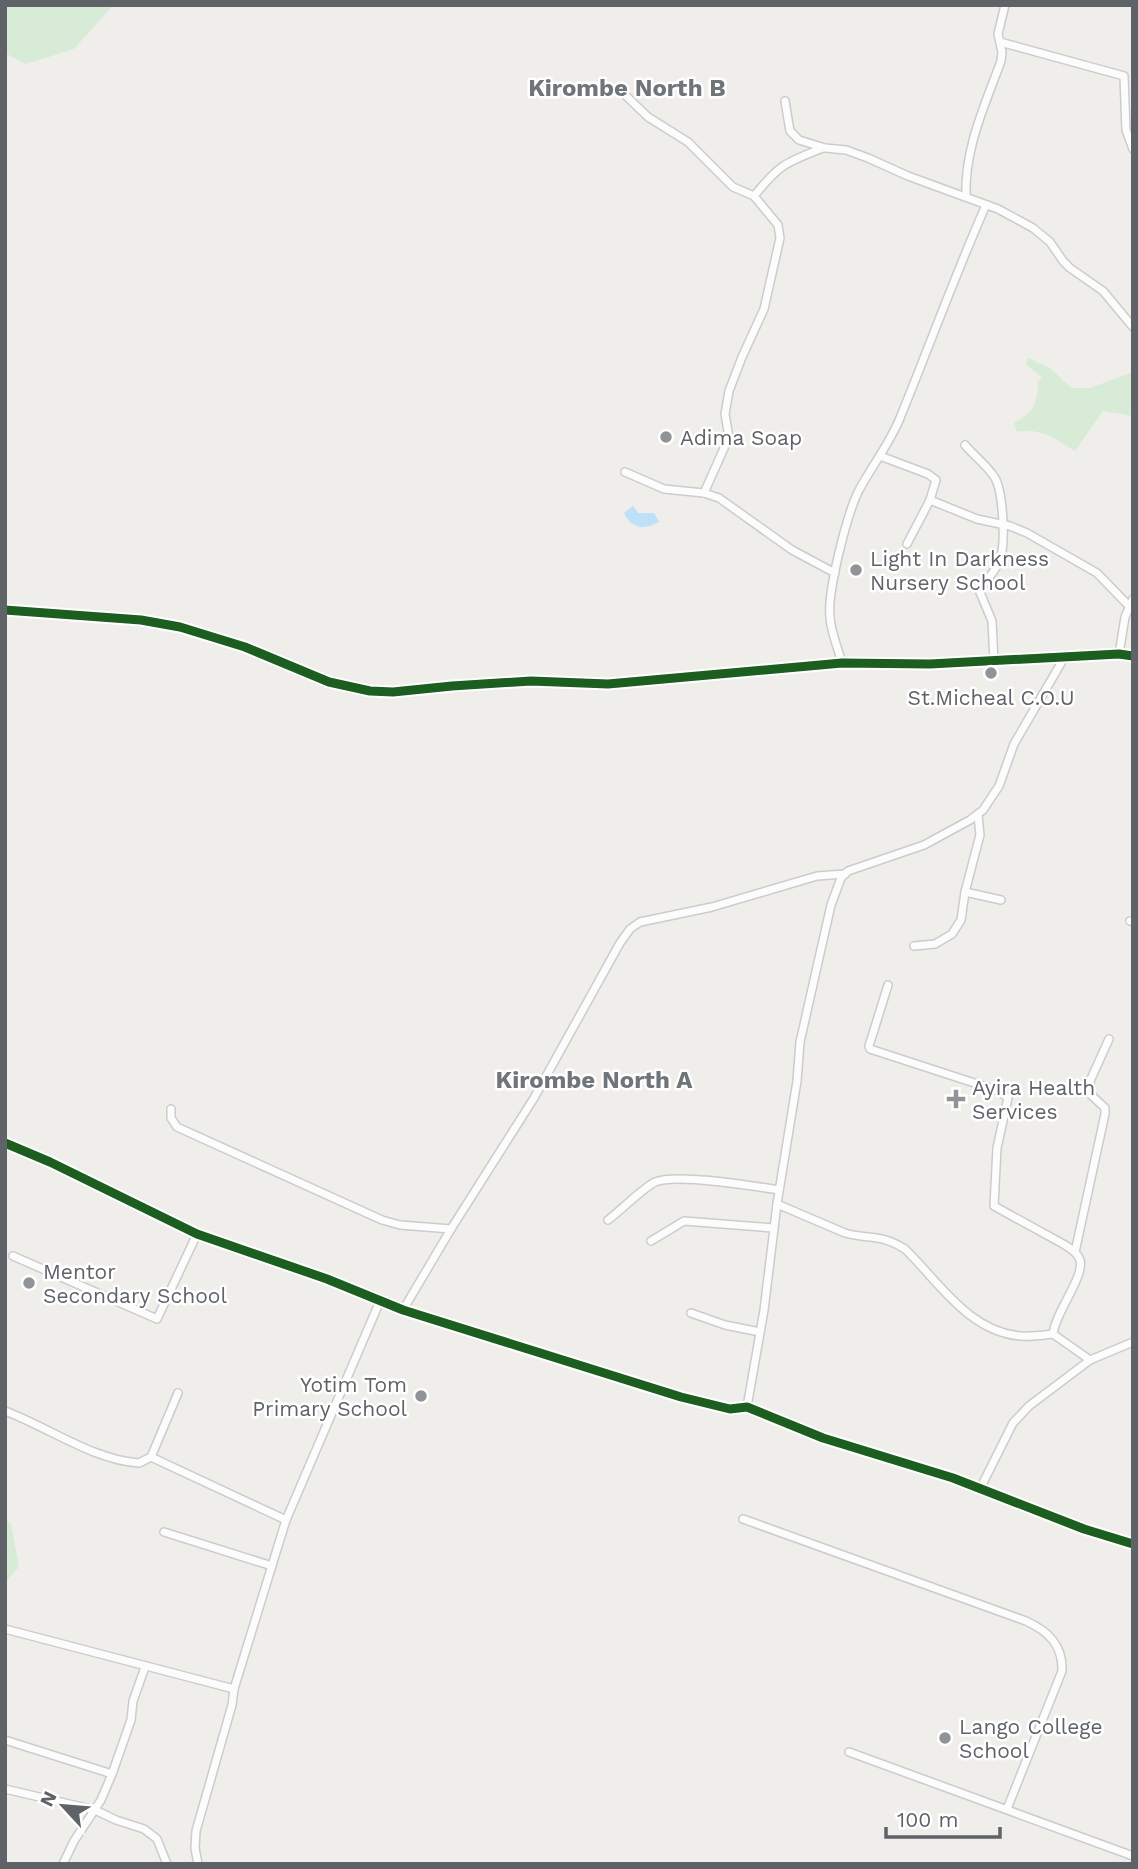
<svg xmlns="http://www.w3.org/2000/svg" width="1138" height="1869" font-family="'Work Sans',sans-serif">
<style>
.green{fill:#d8ebd6}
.water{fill:#bfe0f9}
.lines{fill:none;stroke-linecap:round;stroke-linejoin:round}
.minor-casing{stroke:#cbcccc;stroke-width:10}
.minor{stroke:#fdfcfc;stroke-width:7}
.cycleway-casing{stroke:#fff;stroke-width:13}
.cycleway{stroke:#1b5e20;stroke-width:9}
.poi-dot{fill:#919496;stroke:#fff;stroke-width:2.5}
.labels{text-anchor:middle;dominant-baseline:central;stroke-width:5;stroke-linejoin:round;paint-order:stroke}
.poi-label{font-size:21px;fill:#5f6368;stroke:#fff;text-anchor:start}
.quarter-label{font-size:24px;font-weight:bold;fill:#70757a;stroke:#fff}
</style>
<rect width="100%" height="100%" fill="#efeeea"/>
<g class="green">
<polygon points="5,5 113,5 74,49 26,64 5,53"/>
<path d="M1028 358 1050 368 1071 388H1090L1133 372V416L1103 411 1075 451C1056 439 1039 427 1017 432L1014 423C1034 412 1037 406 1038 382L1042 377 1026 365Z"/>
<polygon points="5,1519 11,1524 19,1567 5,1582"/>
</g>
<path class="water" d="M633 506 638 513H654L659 522C644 530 632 529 624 513Z"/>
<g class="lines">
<g class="minor-casing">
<g id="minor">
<polyline points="1000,42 1124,76 1126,130 1133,149"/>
<polyline points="623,93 648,117 688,142 733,187 754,196 778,225 780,238 764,309 742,357 729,391 725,414 729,437 704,493"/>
<polyline points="785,101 790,131 799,140 825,148 846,150 868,158 908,176 998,209 1033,228 1050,242 1063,261 1070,268 1103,291 1133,327"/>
<path d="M754 196C780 164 785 163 823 148"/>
<path d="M966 197C964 149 985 105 1001 61L1002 52 998 34 1005 5"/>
<path d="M965 445C974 456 988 466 995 478 1003 492 1006 543 1000 559 996 572 986 580 979 590L992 621 994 661"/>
<polyline points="880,456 928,474 936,480 930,500 907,544"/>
<polyline points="625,472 664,489 704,493 719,498 792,550 835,573"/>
<polyline points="930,500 977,519 1010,526 1027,533 1097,573 1129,606"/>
<polyline points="5,610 141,620 180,627 245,647 329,682 370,691 393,692 452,686 531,681 608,684 842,663 930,664 1119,654 1133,656"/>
<polyline points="1119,654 1125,617 1133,599"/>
<path d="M842 663C838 648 831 633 830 617 827 592 847 515 858 492 871 467 889 445 900 418 929 347 955 275 986 205"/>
<polyline points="965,892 1001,900"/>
<polyline points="1130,921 1133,922"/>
<polyline points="914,946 935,944 952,934 961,920 965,892 980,835 978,815"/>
<path d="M888 985 869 1046 870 1049 999 1091 1008 1098 997 1148 994 1206 1065 1245C1071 1249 1078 1253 1080 1260 1085 1276 1055 1313 1053 1334"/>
<polyline points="171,1109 171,1118 177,1127 382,1220 400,1225 451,1229"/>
<polyline points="5,1143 50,1162 197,1234 327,1279 403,1310 681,1397 730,1409 747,1407 823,1438 953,1478 1084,1529 1133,1544"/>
<path d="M777 1204 845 1233C870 1240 879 1233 905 1249 939 1282 969 1332 1021 1336 1031 1337 1043 1335 1053 1334L1090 1360 1133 1342"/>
<path d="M608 1220C620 1211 643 1188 655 1182 676 1173 753 1186 779 1190"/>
<polyline points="651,1241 684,1221 773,1228"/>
<polyline points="1075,1252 1105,1114 1105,1108 1091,1095 1090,1081 1109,1039"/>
<polyline points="13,1256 157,1319 197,1234"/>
<polyline points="403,1310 451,1229 534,1098 620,943 630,929 640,922 712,907 817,876 845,874"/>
<polyline points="691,1313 725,1325 760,1332"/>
<polyline points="747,1407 764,1310 777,1204 797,1081 800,1042 831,905 841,878 848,871 924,845 970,820 983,810 999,786 1014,744 1064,658"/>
<path d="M5 1411C48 1427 93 1460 139 1463L151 1457 178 1393"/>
<polyline points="151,1457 286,1520"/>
<polyline points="980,1489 1013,1423 1029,1406 1090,1360"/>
<path d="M743 1519 1026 1621C1048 1631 1063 1645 1062 1671L1007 1809"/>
<polyline points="164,1532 272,1566"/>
<polyline points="5,1629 234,1689"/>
<polyline points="5,1740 112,1774"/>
<polyline points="849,1752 1133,1856"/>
<polyline points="5,1789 95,1810 116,1820 144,1829 157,1839 167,1864"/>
<polyline points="63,1864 74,1841 101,1800 112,1774 131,1720 133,1701 145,1667"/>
<polyline points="198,1864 195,1848 196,1831 232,1705 234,1689 286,1520 380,1301"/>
</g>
</g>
<use href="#minor" class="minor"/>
<g class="cycleway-casing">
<g id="cycleway">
<polyline points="5,610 141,620 180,627 245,647 329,682 370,691 393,692 452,686 531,681 608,684 842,663 930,664 1119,654 1133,656"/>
<polyline points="5,1143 50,1162 197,1234 327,1279 403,1310 681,1397 730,1409 747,1407 823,1438 953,1478 1084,1529 1133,1544"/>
</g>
</g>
<use href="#cycleway" class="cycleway"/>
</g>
<g class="poi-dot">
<circle cx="666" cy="437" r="7"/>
<circle cx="856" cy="570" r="7"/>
<circle cx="991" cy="673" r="7"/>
<path d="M952.5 1088.5h7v7h7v7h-7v7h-7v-7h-7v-7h7z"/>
<circle cx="29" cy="1283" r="7"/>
<circle cx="421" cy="1396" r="7"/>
<circle cx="945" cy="1738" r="7"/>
</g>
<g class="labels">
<g class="poi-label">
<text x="680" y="437">Adima Soap</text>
<text x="870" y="558">Light In Darkness<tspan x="870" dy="24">Nursery School</tspan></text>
<text x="991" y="697" text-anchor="middle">St.Micheal C.O.U</text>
<text x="972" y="1087">Ayira Health<tspan x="972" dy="24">Services</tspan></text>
<text x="43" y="1271">Mentor<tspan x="43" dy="24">Secondary School</tspan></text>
<text x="407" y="1384" text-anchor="end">Yotim Tom<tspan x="407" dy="24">Primary School</tspan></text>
<text x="959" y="1726">Lango College<tspan x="959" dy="24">School</tspan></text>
</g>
<g class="quarter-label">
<text x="627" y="88">Kirombe North B</text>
<text x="594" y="1080">Kirombe North A</text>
</g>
</g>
<rect width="1138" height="1869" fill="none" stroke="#5f6368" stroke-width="14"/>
<g transform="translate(63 1806) rotate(296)" stroke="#ffffff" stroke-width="5" paint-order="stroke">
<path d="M0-5L12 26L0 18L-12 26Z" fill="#5f6368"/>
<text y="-10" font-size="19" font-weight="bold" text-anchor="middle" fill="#5f6368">N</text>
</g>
<path d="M886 1827v10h114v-10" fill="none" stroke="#5f6368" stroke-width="3.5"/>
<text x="897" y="1827" font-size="21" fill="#5f6368" stroke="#ffffff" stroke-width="5" paint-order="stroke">100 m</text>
</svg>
